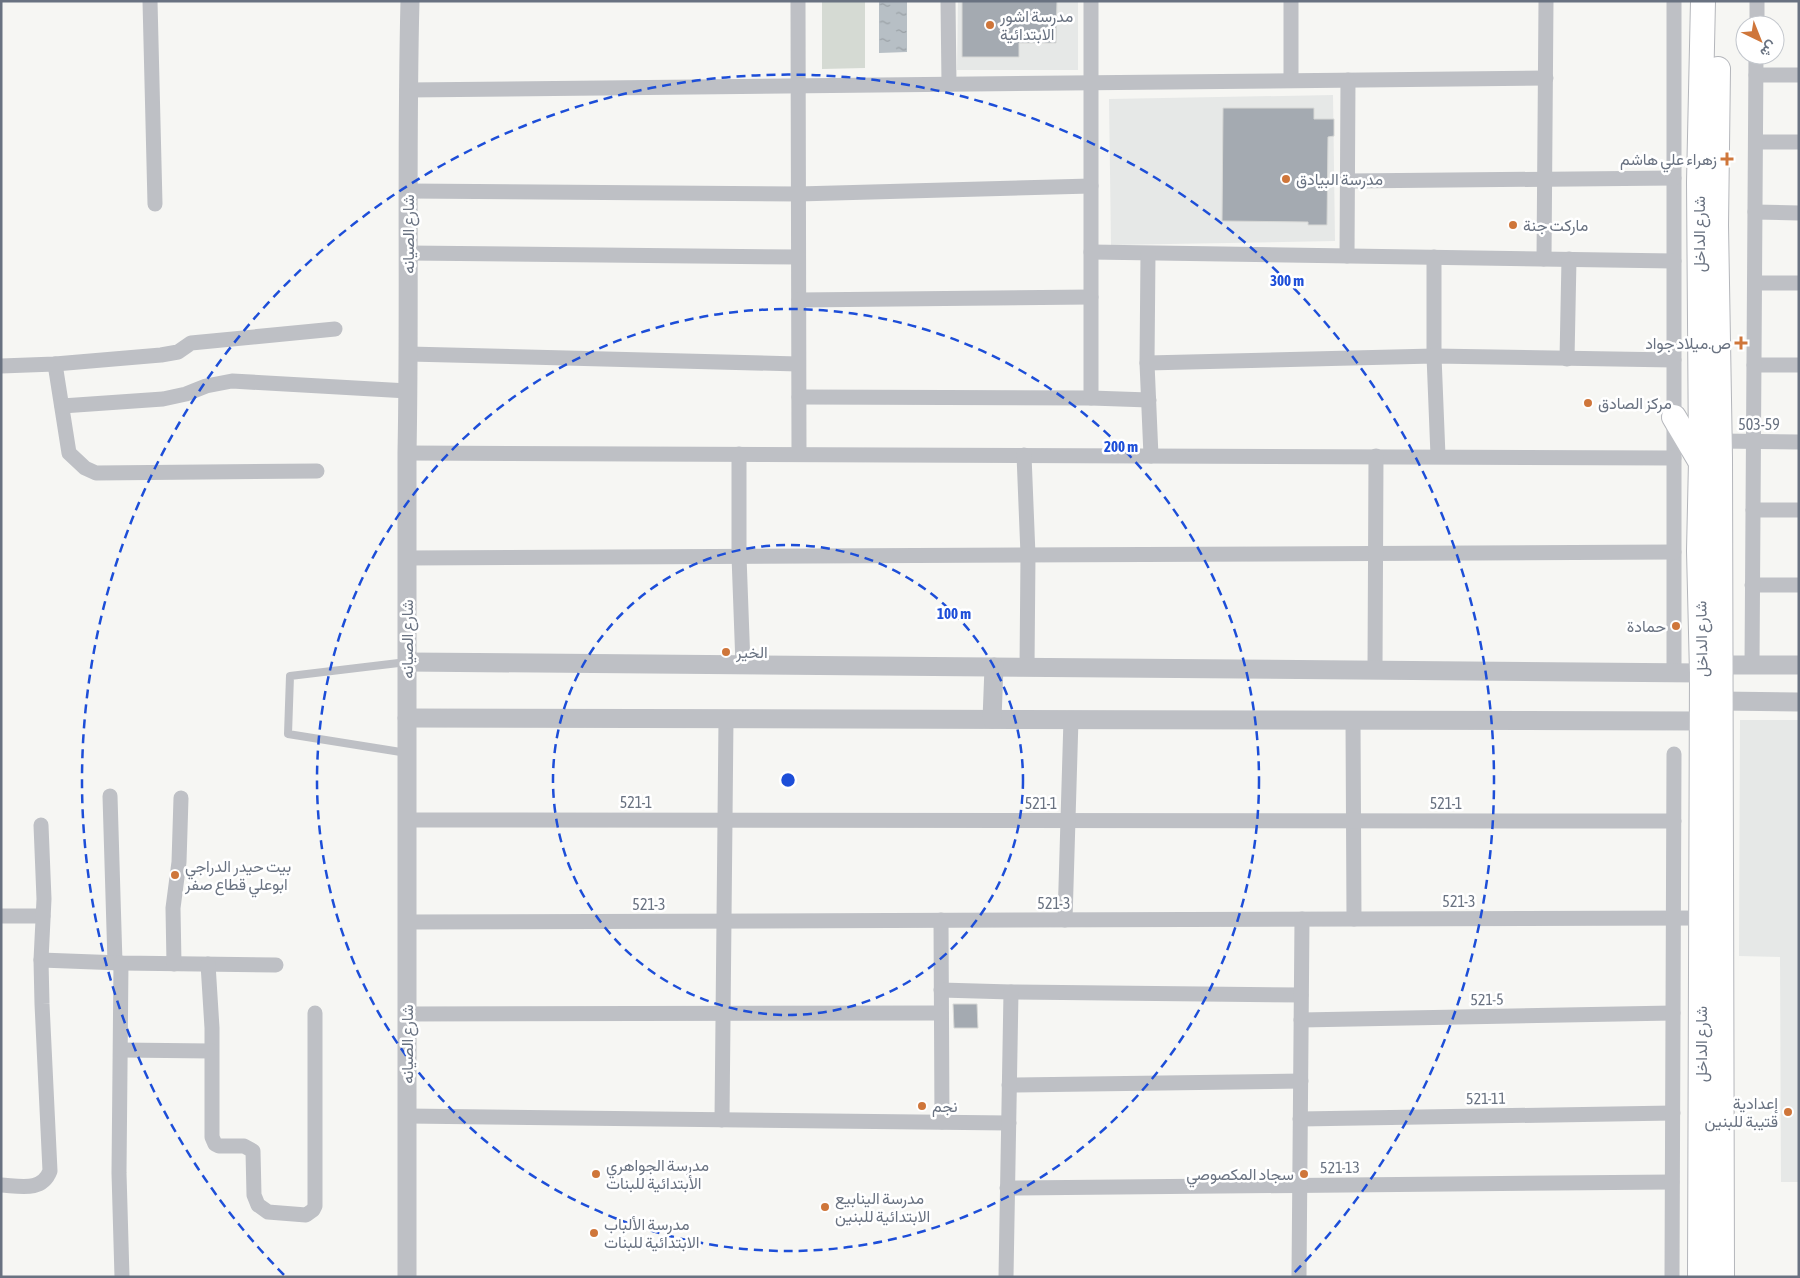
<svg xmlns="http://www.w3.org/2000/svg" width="1800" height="1278" font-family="'Asap Condensed',Vazirmatn,sans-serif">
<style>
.built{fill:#e6e8e7}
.grass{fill:#d5dad3}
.water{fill:url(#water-ripples)}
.building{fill:#a4aab1;stroke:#d7d8d6}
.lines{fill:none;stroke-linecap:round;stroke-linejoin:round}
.primary-casing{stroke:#b4b6bb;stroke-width:26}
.service{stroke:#bec0c5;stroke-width:8}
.minor{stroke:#bec0c5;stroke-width:15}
.tertiary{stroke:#bec0c5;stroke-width:19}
.primary{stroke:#fff;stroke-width:24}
.ring{fill:none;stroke:#1d4ed8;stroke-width:2.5;stroke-dasharray:9 6}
.poi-dot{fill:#cf763a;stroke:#fff;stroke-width:2}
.labels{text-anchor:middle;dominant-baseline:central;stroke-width:5;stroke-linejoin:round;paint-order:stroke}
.poi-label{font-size:16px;fill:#697281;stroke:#fff;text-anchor:start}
.street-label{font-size:16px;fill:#697281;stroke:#fff}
.centre{fill:#1d4ed8;stroke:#fff;stroke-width:2.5}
.ring-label{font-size:15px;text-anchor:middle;font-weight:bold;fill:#1d4ed8;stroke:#fff;stroke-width:5;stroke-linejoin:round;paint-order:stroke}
</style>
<defs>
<pattern id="water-ripples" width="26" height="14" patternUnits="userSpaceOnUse" patternTransform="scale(1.25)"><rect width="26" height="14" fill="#b7bfc5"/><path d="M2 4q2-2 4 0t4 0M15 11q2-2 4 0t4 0" fill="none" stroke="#99a0a5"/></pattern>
</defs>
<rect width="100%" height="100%" fill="#f6f6f3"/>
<g class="built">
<polygon points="958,1 1078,1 1078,70 957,70"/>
<polygon points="1333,95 1335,241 1111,245 1109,99"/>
<polygon points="1740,720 1799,720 1799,1182 1781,1182 1780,957 1739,956"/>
</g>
<polygon class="grass" points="822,1 865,1 865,68 822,69"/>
<polygon class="water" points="879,1 907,1 907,52 879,53"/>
<g class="building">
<polygon points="962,1 1057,1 1056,43 1019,43 1019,57 962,57"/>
<polygon points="1223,108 1314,108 1314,119 1334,119 1334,136 1328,137 1327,225 1308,225 1308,222 1222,221"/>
<polygon points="953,1004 977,1004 978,1028 954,1028"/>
</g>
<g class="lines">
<g class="primary-casing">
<g id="primary">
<polyline points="1718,69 1716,225 1720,458 1722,1277"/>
<polyline points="1674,417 1700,461"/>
<polyline points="1700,1277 1702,673 1699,551 1701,461 1699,182 1703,1"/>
</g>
</g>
<polyline class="service" points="407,753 288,734 290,676 407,662"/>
<g class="minor">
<polyline points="150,1 155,204"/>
<polyline points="798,1 799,454"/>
<polyline points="948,1 949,84"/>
<polyline points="1674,1 1674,672"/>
<polyline points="1757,25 1757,1"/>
<polyline points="1756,75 1799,75"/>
<polyline points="1291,80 1291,1"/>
<polyline points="407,90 1546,78"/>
<polyline points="1756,142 1799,142"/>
<polyline points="1348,181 1674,178"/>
<polyline points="408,191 798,194 1091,186"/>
<polyline points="1755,212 1799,213"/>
<polyline points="1091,252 1674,261"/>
<polyline points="408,253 798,257"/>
<polyline points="1148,254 1147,363 1151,456"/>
<polyline points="1347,256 1348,80"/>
<polyline points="1434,257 1434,356 1438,456"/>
<polyline points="1544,259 1546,1"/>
<polyline points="1755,283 1799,283"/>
<polyline points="799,300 1091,297"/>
<polyline points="409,354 798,364"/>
<polyline points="1567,359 1569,259"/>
<polyline points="1147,363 1434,356 1674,360"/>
<polyline points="55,364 69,453 85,468 96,473 317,471"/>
<polyline points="1754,365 1799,365"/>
<polyline points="1,366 55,364 161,355 178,352 191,343 335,329"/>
<polyline points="799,397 1091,398 1149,400"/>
<polyline points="1091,398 1091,1"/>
<polyline points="62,406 163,399 186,394 206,386 232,381 408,391"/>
<polyline points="1720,441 1799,442"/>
<polyline points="407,453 1674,458"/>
<polyline points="739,454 739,556 743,665"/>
<polyline points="1024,455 1028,555 1027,667"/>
<polyline points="1753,510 1799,510"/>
<polyline points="408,558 1674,552"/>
<polyline points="1752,585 1799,585"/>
<polyline points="1752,665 1756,55"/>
<polyline points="1375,670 1376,456"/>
<polyline points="1353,720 1354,919"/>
<polyline points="110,796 115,963"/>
<polyline points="408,820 1674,821"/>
<polyline points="1,916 43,916"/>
<polyline points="941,920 942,1122"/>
<polyline points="1065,920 1071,719"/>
<polyline points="408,922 1701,918"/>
<polyline points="41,960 121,963 276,965"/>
<polyline points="121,963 119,1173 122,1277"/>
<polyline points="174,964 173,908 179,862 181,798"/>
<polyline points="208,964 212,1028 212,1137 215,1144 219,1146 244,1146 253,1151 254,1195 258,1205 268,1212 306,1215 313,1210 315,1206 315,1013"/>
<polyline points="941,990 1011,992 1301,995"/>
<polyline points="407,1014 941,1013"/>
<polyline points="1301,1020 1673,1013"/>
<polyline points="121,1050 211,1051"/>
<polyline points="1009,1085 1301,1081"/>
<polyline points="407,1116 1009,1123"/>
<polyline points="1300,1119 1673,1113"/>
<polyline points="722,1120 726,719"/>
<path d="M1 1185C20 1186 42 1192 50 1171L42 1004 41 960 44 899 41 825"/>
<polyline points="1007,1188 1672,1182"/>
<polyline points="1006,1277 1011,992"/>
<polyline points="1299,1277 1302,919"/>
<polyline points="1672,1277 1674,754"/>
</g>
<g class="tertiary">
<polyline points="407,662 1702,673"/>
<polyline points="1720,665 1799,665"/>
<polyline points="1721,701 1799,702"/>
<polyline points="407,718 1702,721"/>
<polyline points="992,719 994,667"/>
<path d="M407 1277V453C410 303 406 152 410 1"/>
</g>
<use href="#primary" class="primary"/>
</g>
<g class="ring">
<circle cx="788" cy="780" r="235"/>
<circle cx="788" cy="780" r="471"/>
<path d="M284 1275A706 706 0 1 1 1292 1275"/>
</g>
<g class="poi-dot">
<circle cx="990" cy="25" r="5"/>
<path d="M1724.5 151.5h5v5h5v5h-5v5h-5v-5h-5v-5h5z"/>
<circle cx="1286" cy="179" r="5"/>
<circle cx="1513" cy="225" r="5"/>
<path d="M1738.5 335.5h5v5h5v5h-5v5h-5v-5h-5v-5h5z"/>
<circle cx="1588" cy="403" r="5"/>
<circle cx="1676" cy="626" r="5"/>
<circle cx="726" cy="652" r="5"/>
<circle cx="175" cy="875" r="5"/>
<circle cx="922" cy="1106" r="5"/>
<circle cx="1788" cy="1112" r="5"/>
<circle cx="596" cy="1174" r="5"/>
<circle cx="1304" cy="1174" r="5"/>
<circle cx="825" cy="1207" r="5"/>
<circle cx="594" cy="1233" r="5"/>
</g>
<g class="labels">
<g class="poi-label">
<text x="1000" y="16">مدرسة اشور<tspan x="1000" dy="18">الابتدائية</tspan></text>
<text x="1717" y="159" text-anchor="end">زهراء علي هاشم</text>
<text x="1296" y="179">مدرسة البيادق</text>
<text x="1523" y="225">ماركت جنة</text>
<text x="1731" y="343" text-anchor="end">ص.ميلاد جواد</text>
<text x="1598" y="403">مركز الصادق</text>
<text x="1666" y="626" text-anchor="end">حمادة</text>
<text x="736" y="652">الخير</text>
<text x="185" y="866">بيت حيدر الدراجي<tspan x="185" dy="18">ابوعلي قطاع صفر</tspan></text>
<text x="1778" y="1103" text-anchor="end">إعدادية<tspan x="1778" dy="18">قتيبة للبنين</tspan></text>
<text x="932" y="1106">نجم</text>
<text x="606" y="1165">مدرسة الجواهري<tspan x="606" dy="18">الأبتدائية للبنات</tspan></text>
<text x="1294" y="1174" text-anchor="end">سجاد المكصوصي</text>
<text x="835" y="1198">مدرسة الينابيع<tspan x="835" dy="18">الابتدائية للبنين</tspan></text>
<text x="604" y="1224">مدرسة الألباب<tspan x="604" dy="18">الابتدائية للبنات</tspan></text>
</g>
<g class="street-label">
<text transform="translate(408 234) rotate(-90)">شارع الصيانه</text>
<text transform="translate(1699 234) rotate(-90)">شارع الداخل</text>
<text x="1759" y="424">503-59</text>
<text transform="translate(407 639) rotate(-90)">شارع الصيانه</text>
<text transform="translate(1701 639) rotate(-91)">شارع الداخل</text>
<text x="636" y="802">521-1</text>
<text x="1041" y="803">521-1</text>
<text x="1446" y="803">521-1</text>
<text x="1459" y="901">521-3</text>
<text x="1054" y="903">521-3</text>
<text x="649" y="904">521-3</text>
<text transform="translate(1487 999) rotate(-1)">521-5</text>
<text transform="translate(407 1044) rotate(-90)">شارع الصيانه</text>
<text transform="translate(1701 1044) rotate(-90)">شارع الداخل</text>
<text transform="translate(1486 1098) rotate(-1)">521-11</text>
<text transform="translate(1340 1167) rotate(-1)">521-13</text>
</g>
</g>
<circle cx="788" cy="780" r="8" class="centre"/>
<g class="ring-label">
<text x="1287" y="286">300 m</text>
<text x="1121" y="452">200 m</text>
<text x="954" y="619">100 m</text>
</g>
<rect width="1800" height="1278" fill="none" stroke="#697281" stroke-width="5"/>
<g transform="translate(1760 40) rotate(137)"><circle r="24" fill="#ffffff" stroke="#c3c7cd"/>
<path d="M0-4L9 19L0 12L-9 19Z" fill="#cf763a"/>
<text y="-8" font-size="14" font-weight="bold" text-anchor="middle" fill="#697281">ش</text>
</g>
</svg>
